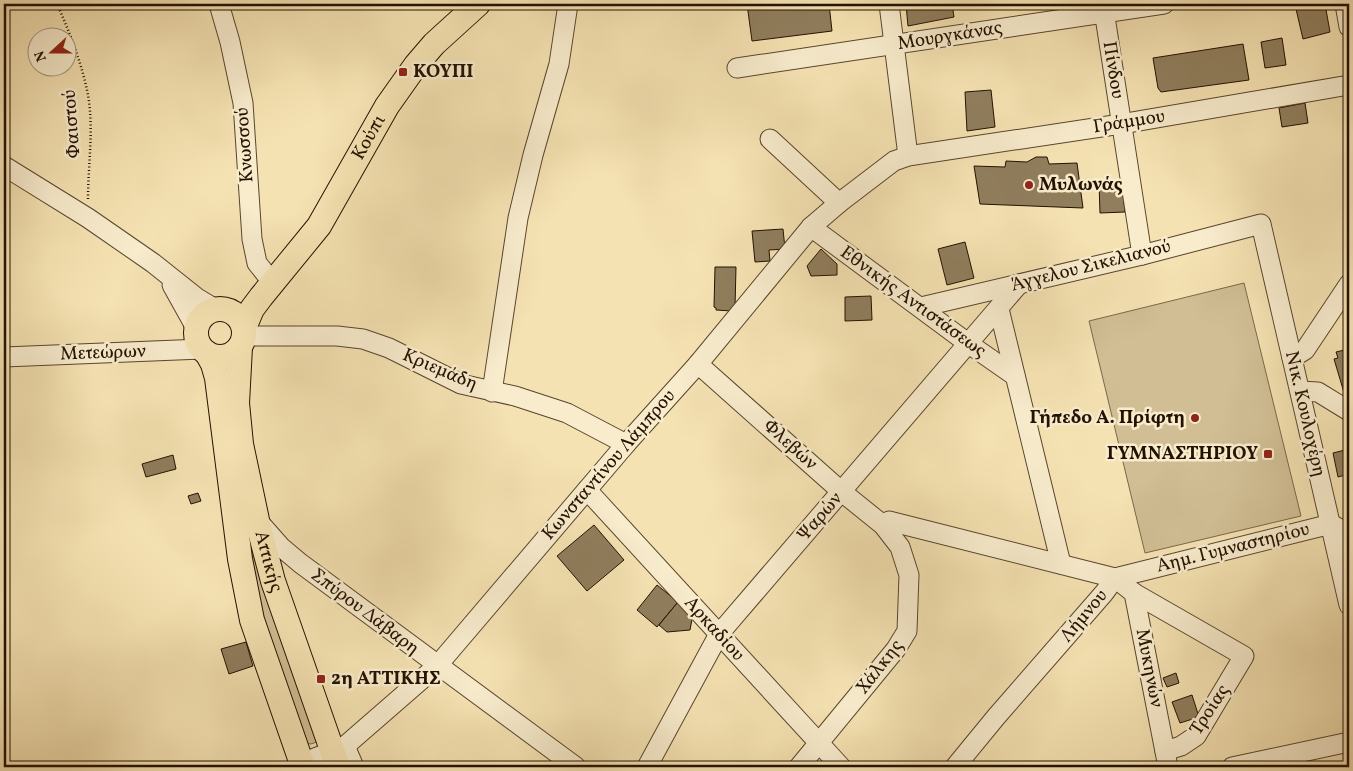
<svg xmlns="http://www.w3.org/2000/svg" width="1353" height="771" font-family="Vollkorn,serif">
<style>
.green{fill:#d1be94;stroke:#7a684a}
.building{fill:#907e5d;stroke:#231101}
.lines{fill:none;stroke-linecap:round;stroke-linejoin:round}
.minor-casing{stroke:#58452d;stroke-width:21}
.major-casing{stroke:#231101;stroke-width:26}
.path{stroke:#231101;stroke-width:2.5;stroke-dasharray:1 2.5;stroke-linecap:butt}
.minor{stroke:#f8eccd;stroke-width:19}
.major{stroke:#f5e2b2;stroke-width:24}
.poi-dot{fill:#8f2418;stroke:#f8eccd;stroke-width:2}
.labels{text-anchor:middle;dominant-baseline:central;stroke-width:5;stroke-linejoin:round;paint-order:stroke}
.street-label{font-size:19px;fill:#231101;stroke:#f8eccd}
.poi-label{font-size:19px;font-weight:bold;fill:#231101;stroke:#f8eccd;text-anchor:start}
</style>
<rect width="100%" height="100%" fill="#f5e2b2"/>
<filter id="stains"><feTurbulence type="fractalNoise" baseFrequency=".004" numOctaves="4"/><feColorMatrix values="0 0 0 0 .2 0 0 0 0 .09 0 0 0 0 .02 0 0 0 .5 -.17"/></filter>
<radialGradient id="worn" r=".72"><stop offset=".6" stop-color="#630" stop-opacity="0"/><stop offset="1" stop-color="#630" stop-opacity=".3"/></radialGradient>
<g class="green">
<polygon points="1244,283 1301,516 1145,553 1089,321"/>
<polygon points="233,367 319,741 311,744 305,743 257,604 225,370"/>
<polygon points="1348,753 1349,753 1349,767 1322,767 1343,762"/>
</g>
<g class="building">
<polygon points="747,4 829,4 832,31 752,41"/>
<polygon points="906,4 952,4 954,17 908,26"/>
<polygon points="1059,4 1086,4 1086,8 1081,11 1058,10"/>
<polygon points="1325,4 1330,32 1303,39 1296,9"/>
<polygon points="1282,38 1286,65 1265,68 1261,42"/>
<polygon points="1243,44 1249,80 1161,92 1158,88 1153,58"/>
<polygon points="991,90 995,127 967,131 965,92"/>
<polygon points="1305,103 1308,123 1282,127 1279,108"/>
<polygon points="1036,157 1047,157 1049,164 1077,163 1083,208 980,204 974,166 1005,167 1006,161 1027,162"/>
<polygon points="1099,183 1122,183 1125,212 1100,213"/>
<polygon points="783,229 785,249 769,250 770,261 755,262 752,231"/>
<polygon points="965,242 974,278 947,285 938,249"/>
<polygon points="821,249 837,264 837,275 811,276 807,266"/>
<polygon points="715,267 736,267 735,308 732,308 732,311 716,310 716,308 714,307"/>
<polygon points="871,296 872,320 845,321 845,297"/>
<polygon points="1349,349 1349,398 1348,395 1345,396 1334,359 1338,358 1336,352"/>
<polygon points="1349,449 1349,474 1338,477 1333,453"/>
<polygon points="173,455 176,469 146,477 142,464"/>
<polygon points="198,493 201,501 191,504 188,496"/>
<polygon points="594,525 624,560 587,591 557,556"/>
<polygon points="657,585 678,602 657,627 637,610"/>
<polygon points="678,602 693,614 690,630 667,632 659,625"/>
<polygon points="246,642 253,666 229,674 221,649"/>
<polygon points="1176,673 1179,683 1167,687 1163,678"/>
<polygon points="1192,695 1199,717 1180,723 1172,702"/>
</g>
<g class="lines">
<g class="minor-casing">
<g id="minor">
<polyline points="219,4 230,42 243,103 252,239 257,263 272,282"/>
<polyline points="889,4 908,156"/>
<polyline points="1103,4 1142,255"/>
<polyline points="1345,4 1349,27"/>
<polyline points="737,68 1164,4"/>
<polyline points="770,139 839,203"/>
<polyline points="4,166 88,218 153,263 197,298 217,310"/>
<polyline points="811,227 969,344 1015,376"/>
<polyline points="172,285 197,330"/>
<polyline points="921,307 1142,255 1261,224 1349,605"/>
<polyline points="999,309 1061,564"/>
<polyline points="244,336 337,336 363,339 389,348 461,384 515,396 567,413 626,444"/>
<polyline points="4,357 202,349"/>
<polyline points="1292,358 1305,350 1349,284"/>
<polyline points="698,364 842,492 883,525 900,547 909,575 907,631 896,649 799,767"/>
<polyline points="1300,391 1318,392 1349,411"/>
<polyline points="492,392 518,218 533,155 559,64 568,4"/>
<polyline points="587,490 841,767"/>
<polyline points="258,521 281,547 300,563 576,767"/>
<polyline points="883,525 889,521 1115,578 1134,593 1168,767"/>
<polyline points="1115,578 1331,524 1349,534"/>
<polyline points="1134,593 1244,656 1196,736 1181,746 1165,751"/>
<polyline points="345,746 354,767"/>
<polyline points="302,763 345,746 437,666 626,444 698,364 811,227 839,203 894,161 908,156 1121,124 1349,85"/>
<polyline points="647,767 719,634 1019,284"/>
<polyline points="955,767 996,717 1104,593 1115,578"/>
<polyline points="1232,767 1349,742"/>
</g>
</g>
<g class="major-casing">
<g id="major">
<circle cx="220" cy="333" r="24"/>
<path id="s1" d="M244 328 252 309 261 297 319 226 387 106 416 65 434 44 478 4"/>
<path id="s2" d="M240 347 237 403 241 444 257 520 273 581 338 767"/>
<polyline points="207,353 213,364 217,378 240,559 252,620 303,767"/>
</g>
</g>
<path class="path" d="M57 4C70 33 82 64 88 95 94 129 88 165 88 199"/>
<use href="#minor" class="minor"/>
<use href="#major" class="major"/>
</g>
<g class="poi-dot">
<rect x="398" y="67" width="10" height="10" rx="2.5"/>
<circle cx="1029" cy="185" r="5"/>
<circle cx="1195" cy="418" r="5"/>
<rect x="1263" y="449" width="10" height="10" rx="2.5"/>
<rect x="316" y="674" width="10" height="10" rx="2.5"/>
</g>
<g class="labels">
<g class="street-label">
<text transform="translate(950 36) rotate(-9)">Μουργκάνας</text>
<text transform="translate(1113 70) rotate(81)">Πίνδου</text>
<text transform="translate(1129 122) rotate(-9)">Γράμμου</text>
<text transform="translate(72 124) rotate(-94)">Φαιστού</text>
<text stroke="none"><textPath href="#s1" startOffset="229">Κούπι</textPath></text>
<text transform="translate(245 145) rotate(-94)">Κνωσσού</text>
<text transform="translate(1091 266) rotate(-14)">Άγγελου Σικελιανού</text>
<text transform="translate(913 302) rotate(36)">Εθνικής Αντιστάσεως</text>
<text transform="translate(103 353) rotate(-2)">Μετεώρων</text>
<text transform="translate(440 370) rotate(23)">Κριεμάδη</text>
<text transform="translate(1305 414) rotate(77)">Νικ. Κουλοχέρη</text>
<text transform="translate(790 445) rotate(42)">Φλεβών</text>
<text transform="translate(609 465) rotate(-49)">Κωνσταντίνου Λάμπρου</text>
<text transform="translate(820 517) rotate(-49)">Ψαρών</text>
<text transform="translate(1233 548) rotate(-14)">Αημ. Γυμναστηρίου</text>
<text stroke="none"><textPath href="#s2" startOffset="218">Αττικής</textPath></text>
<text transform="translate(365 612) rotate(37)">Σπύρου Δάβαρη</text>
<text transform="translate(1084 616) rotate(-50)">Λήμνου</text>
<text transform="translate(714 629) rotate(48)">Αρκαδίου</text>
<text transform="translate(880 667) rotate(-52)">Χάλκης</text>
<text transform="translate(1149 668) rotate(79)">Μυκηνών</text>
<text transform="translate(1210 710) rotate(-57)">Τροίας</text>
</g>
<g class="poi-label">
<text x="413" y="72">ΚΟΥΠΙ</text>
<text x="1039" y="185">Μυλωνάς</text>
<text x="1185" y="418" text-anchor="end">Γήπεδο Α. Πρίφτη</text>
<text x="1258" y="454" text-anchor="end">ΓΥΜΝΑΣΤΗΡΙΟΥ</text>
<text x="331" y="679">2η ΑΤΤΙΚΗΣ</text>
</g>
</g>
<rect width="1353" height="771" fill="none" stroke="#f5e2b2" stroke-width="20"/>
<rect x="5" y="5" width="1343" height="761" fill="none" stroke="#231101" stroke-width="2.5"/>
<rect x="10" y="10" width="1333" height="751" fill="none" stroke="#231101"/>
<g transform="translate(52 52) rotate(249)"><circle r="24" fill="#f8eccd" stroke="#a3947b"/>
<path d="M0-4L9 19L0 12L-9 19Z" fill="#8f2418"/>
<text y="-8" font-size="14" font-weight="bold" text-anchor="middle" fill="#231101">N</text>
</g>
<rect width="100%" height="100%" filter="url(#stains)"/>
<rect width="100%" height="100%" fill="url(#worn)"/>
</svg>
